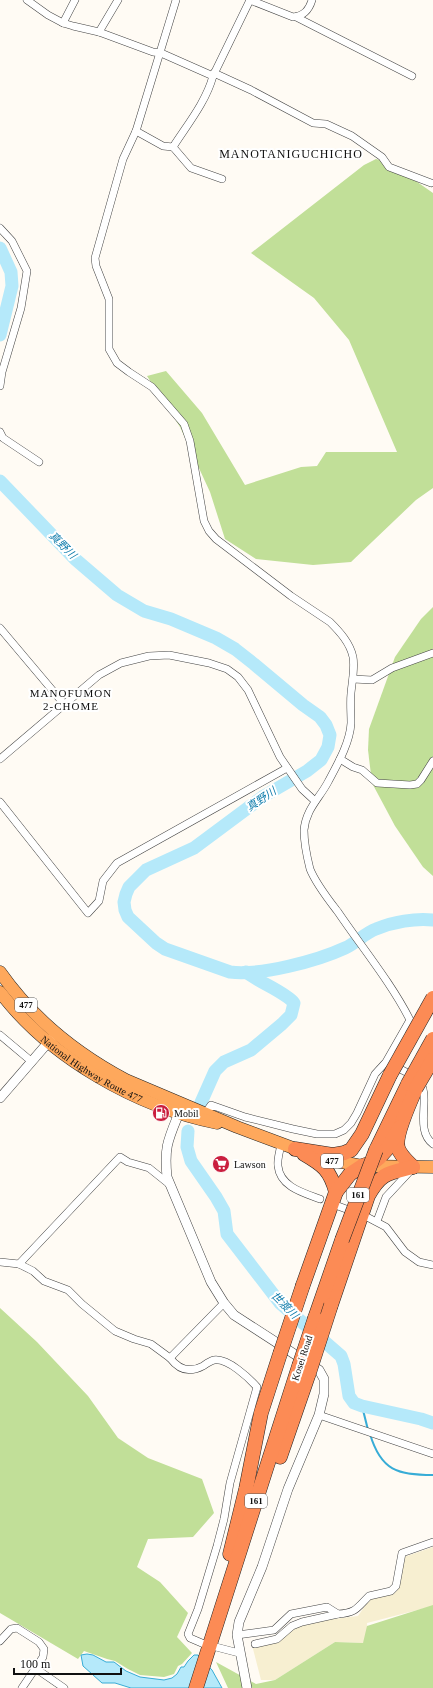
<svg xmlns="http://www.w3.org/2000/svg" width="433" height="1688" font-family="'Times New Roman','Noto Sans JP',serif">
<style>
.farmland{fill:#f7efd1}
.forest{fill:#c1df98}
.water{fill:#b5e9fa;stroke:#37acd6}
.lines{fill:none;stroke-linecap:round;stroke-linejoin:round}
.stream{stroke:#37acd6;stroke-width:2}
.river{stroke:#b5e9fa;stroke-width:13}
.minor-casing{stroke:#434343;stroke-width:8}
.tertiary-casing{stroke:#434343;stroke-width:10}
.trunk-casing{stroke:#212121;stroke-width:13}
.motorway-casing{stroke:#212121;stroke-width:15}
.minor{stroke:#fff;stroke-width:7}
.tertiary{stroke:#fff;stroke-width:9}
.trunk{stroke:#fea85c;stroke-width:12}
.motorway{stroke:#fc8b55;stroke-width:14}
.motorway-bridge-casing{stroke:#212121;stroke-width:15;stroke-linecap:butt}
.motorway-bridge{stroke:#fc8b55;stroke-width:14}
.labels{text-anchor:middle;dominant-baseline:central;stroke-width:4;stroke-linejoin:round;paint-order:stroke}
.shield{fill:#fff;stroke:#585858;stroke-width:1}
.shield-label{font-size:9px;font-weight:bold;fill:#101010}
.street-label{font-size:10px;fill:#101010;stroke:#fff}
.poi-label{font-size:10px;fill:#101010;stroke:#fff;text-anchor:start}
.water-label{font-size:11px;font-style:italic;fill:#107dac;stroke:#fff}
.neighbourhood-label{font-size:11px;letter-spacing:1px;fill:#101010;stroke:#fff}
.quarter-label{font-size:12px;letter-spacing:1px;fill:#101010;stroke:#fff}
</style>
<rect width="100%" height="100%" fill="#fffbf4"/>
<polygon class="farmland" points="433,1547 433,1606 367,1623 368,1636 363,1643 335,1642 275,1680 261,1680 252,1645 280,1637 294,1624 358,1616 371,1597 396,1592 404,1557"/>
<g class="forest">
<polygon points="376,159 390,163 433,193 433,488 416,500 351,562 313,565 256,559 225,539 210,492 180,427 147,376 166,371 202,413 245,485 301,467 317,466 326,452 397,452 349,340 314,298 251,253 364,165"/>
<polygon points="433,607 433,876 423,867 395,826 372,783 368,750 369,729 395,657 421,619"/>
<polygon points="0,1308 37,1342 88,1396 118,1438 148,1458 202,1479 214,1513 193,1537 148,1539 137,1567 160,1582 188,1613 177,1637 192,1653 182,1664 178,1666 174,1674 164,1677 140,1675 128,1669 115,1661 107,1659 84,1651 78,1659 0,1613"/>
<polygon points="433,1605 433,1688 228,1688 216,1662 256,1684 275,1680 335,1642 363,1643 367,1626"/>
</g>
<polygon class="water" points="87,1654 93,1655 106,1662 114,1662 126,1671 140,1677 164,1680 172,1678 177,1674 181,1667 184,1667 188,1661 194,1655 198,1655 212,1670 222,1688 131,1688 115,1683 102,1683 83,1666 81,1655"/>
<g class="lines">
<g class="stream">
<polyline points="362,1406 368,1430"/>
<path d="M370 1434C381 1471 398 1475 433 1475"/>
</g>
<g class="river">
<polyline points="0,248 11,272 12,286 0,335"/>
<path d="M0 481 75 559 117 595 144 611 171 619 216 638 235 649 254 664 303 705 320 717 326 725 330 735 328 747 321 760 307 771 264 796 194 848 146 870 129 887 126 894 124 902 125 910 128 917 156 943 165 949 230 972C260 976 317 961 345 948 356 943 365 933 376 929 393 922 415 918 433 920"/>
<path d="M199 1107 215 1071 224 1062 251 1050 282 1024 291 1015 294 1003C285 992 260 983 246 972"/>
<polyline points="188,1131 187,1147 191,1161 216,1197 224,1211 227,1234 280,1303 341,1356 344,1364 349,1396 354,1403 362,1406 421,1419 433,1423"/>
</g>
<g class="minor-casing">
<g id="minor">
<polyline points="27,0 48,15 63,23 73,26 99,32 153,52 161,53 213,76"/>
<path d="M176 0 136 131 123 159 95 258 96 266 109 299V349L117 363 129 372 152 387 184 424 190 441 204 521 209 531 216 539 291 596 330 622C340 632 350 643 353 657 355 668 352 682 351 693 350 703 351 713 351 723 350 743 337 765 328 782 319 799 306 809 304 830 304 842 307 857 310 869 316 884 328 899 338 912 361 946 392 984 410 1020L386 1062 375 1074 357 1113 351 1123 344 1130 335 1134H317L293 1129 245 1117 211 1105 204 1115"/>
<path d="M250 0 293 17C304 16 309 10 312 0"/>
<polyline points="296,17 412,76"/>
<polyline points="63,23 75,0"/>
<polyline points="99,32 118,0"/>
<polyline points="214,73 251,90 313,123 326,124 352,136 382,157 389,167 431,183"/>
<path d="M136 131 163 146 173 147C187 125 206 102 213 76L250 0"/>
<polyline points="173,147 191,168 222,179"/>
<polyline points="0,228 12,241 27,271 21,308 2,372 0,386"/>
<polyline points="0,432 3,438 39,462"/>
<polyline points="0,628 64,704"/>
<polyline points="353,679 372,680 392,668 433,653"/>
<polyline points="0,759 99,675 121,663 149,656 169,655 209,663 227,669 238,677 248,690 280,757 302,789 315,801"/>
<polyline points="340,759 353,767 362,770 377,783 410,785 417,784 421,780 433,761"/>
<polyline points="0,802 88,913 99,901 103,881 117,863 287,768"/>
<polyline points="0,1035 31,1061"/>
<path d="M394 1066C401 1070 412 1074 418 1080 433 1094 413 1129 433 1144"/>
<path d="M281 1144C280 1151 277 1159 278 1166 280 1187 304 1193 320 1199"/>
<polyline points="338,1206 354,1212"/>
<polyline points="367,1217 386,1227 405,1252 419,1262 433,1265"/>
<polyline points="377,1221 386,1197 412,1169"/>
<polyline points="0,1262 19,1264 33,1271 44,1281 68,1290 82,1304 115,1331 134,1339 151,1344 170,1358 224,1303"/>
<polyline points="19,1264 120,1157 128,1162 149,1168 169,1184"/>
<path d="M170 1358C179 1370 190 1373 203 1366 206 1364 210 1361 214 1360 228 1358 249 1378 257 1387L230 1483 224 1519 217 1546 198 1609 188 1634 190 1638 204 1644"/>
<polyline points="319,1415 433,1454"/>
<path d="M237 1635 274 1630 291 1614 327 1607 338 1614C356 1613 357 1608 369 1596L391 1591 396 1586 402 1553 433 1542"/>
<polyline points="0,1641 11,1629 17,1628 39,1642 44,1649 43,1657 22,1688"/>
<polyline points="255,1644 277,1639 292,1626 302,1622 338,1614"/>
<polyline points="216,1647 239,1653"/>
<polyline points="35,1668 64,1688"/>
</g>
</g>
<g class="tertiary-casing">
<g id="tertiary">
<polyline points="0,1098 52,1038"/>
<path d="M179 1113C168 1140 164 1147 167 1177L211 1282 224 1303 234 1315 319 1370 324 1379V1394L319 1415 288 1489 262 1567 239 1622 237 1635 247 1688"/>
</g>
</g>
<g class="trunk-casing">
<g id="trunk">
<path d="M0 972C33 1019 75 1053 126 1080L237 1127 304 1152"/>
<path id="s1" d="M0 992C50 1058 137 1107 217 1123"/>
<polyline points="321,1158 362,1166 433,1167"/>
</g>
</g>
<g class="motorway-casing">
<g id="motorway">
<polyline points="295,1149 333,1155 344,1153 351,1150 362,1134 390,1075"/>
<polyline points="376,1150 408,1084"/>
<path d="M304 1154C323 1165 330 1170 336 1192"/>
<path d="M413 1167C408 1162 400 1155 398 1148 394 1135 411 1101 416 1088"/>
<polyline points="303,1285 336,1192 350,1174 362,1166 374,1162 379,1158 387,1149 400,1127"/>
<path d="M331 1305 368 1196C381 1172 389 1173 413 1167"/>
<polyline points="315,1318 342,1240"/>
<polyline points="280,1457 309,1373"/>
<polyline points="230,1554 246,1489 261,1413 280,1354"/>
<polyline points="196,1688 299,1366"/>
</g>
</g>
<use href="#minor" class="minor"/>
<use href="#tertiary" class="tertiary"/>
<use href="#trunk" class="trunk"/>
<use href="#motorway" class="motorway"/>
<g class="motorway-bridge-casing">
<g id="motorway-bridge">
<polyline points="390,1075 433,998"/>
<polyline points="408,1084 433,1039"/>
<polyline points="416,1088 433,1059"/>
<polyline points="342,1240 376,1150"/>
<polyline points="280,1354 303,1285"/>
<polyline points="299,1366 315,1318"/>
<polyline points="309,1373 331,1305"/>
</g>
</g>
<use href="#motorway-bridge" class="motorway-bridge"/>
</g>
<defs>
<g id="fuel-disc" transform="scale(0.9)"><circle r="9.5" fill="#ca1e3e" stroke="#fff"/><path d="M-5.5-6h7V0h2V4h1.3V-2.5L3-4.5l.8-.8L6-3V5H2.5V1h-1V6h-7ZM-4.2-4.7v3.2H.2V-4.7Z" fill="#fff"/></g>
<g id="supermarket-disc" transform="scale(0.9)"><circle r="9.5" fill="#ca1e3e" stroke="#fff"/><path d="M-6-5.5h2.5l.6 2H6L4.5 2H-2.5L-4.4-4H-6ZM-1.5 3.2a1.3 1.3 0 1 0 .1 0ZM3 3.2a1.3 1.3 0 1 0 .1 0Z" fill="#fff"/></g>
</defs>
<g fill-rule="evenodd">
<use href="#fuel-disc" x="161" y="1113"/>
<use href="#supermarket-disc" x="221" y="1164"/>
</g>
<g class="labels">
<g class="shield">
<rect x="15" y="998" width="22" height="14" rx="3"/>
<rect x="321" y="1154" width="22" height="14" rx="3"/>
<rect x="347" y="1188" width="22" height="14" rx="3"/>
<rect x="245" y="1494" width="22" height="14" rx="3"/>
</g>
<g class="shield-label">
<text x="26" y="1005">477</text>
<text x="332" y="1161">477</text>
<text x="358" y="1195">161</text>
<text x="256" y="1501">161</text>
</g>
<g class="street-label">
<text stroke="none"><textPath href="#s1" startOffset="121">National Highway Route 477</textPath></text>
<text transform="translate(302 1358) rotate(-72)">Kosei Road</text>
</g>
<g class="poi-label">
<text x="174" y="1113">Mobil</text>
<text x="234" y="1164">Lawson</text>
</g>
<g class="water-label">
<text transform="translate(63 545) rotate(45)">真野川</text>
<text transform="translate(261 799) rotate(-34)">真野川</text>
<text transform="translate(285 1305) rotate(45)">世渡川</text>
</g>
<g class="neighbourhood-label">
<text x="71" y="693">MANOFUMON<tspan x="71" dy="13">2-CHOME</tspan></text>
</g>
<g class="quarter-label">
<text x="291" y="154">MANOTANIGUCHICHO</text>
</g>
</g>
<path d="M14 1668v6h107v-6" fill="none" stroke="#101010" stroke-width="2"/>
<text x="20" y="1668" font-size="12" fill="#101010" stroke="#ffffff" stroke-width="3" paint-order="stroke">100 m</text>
</svg>
